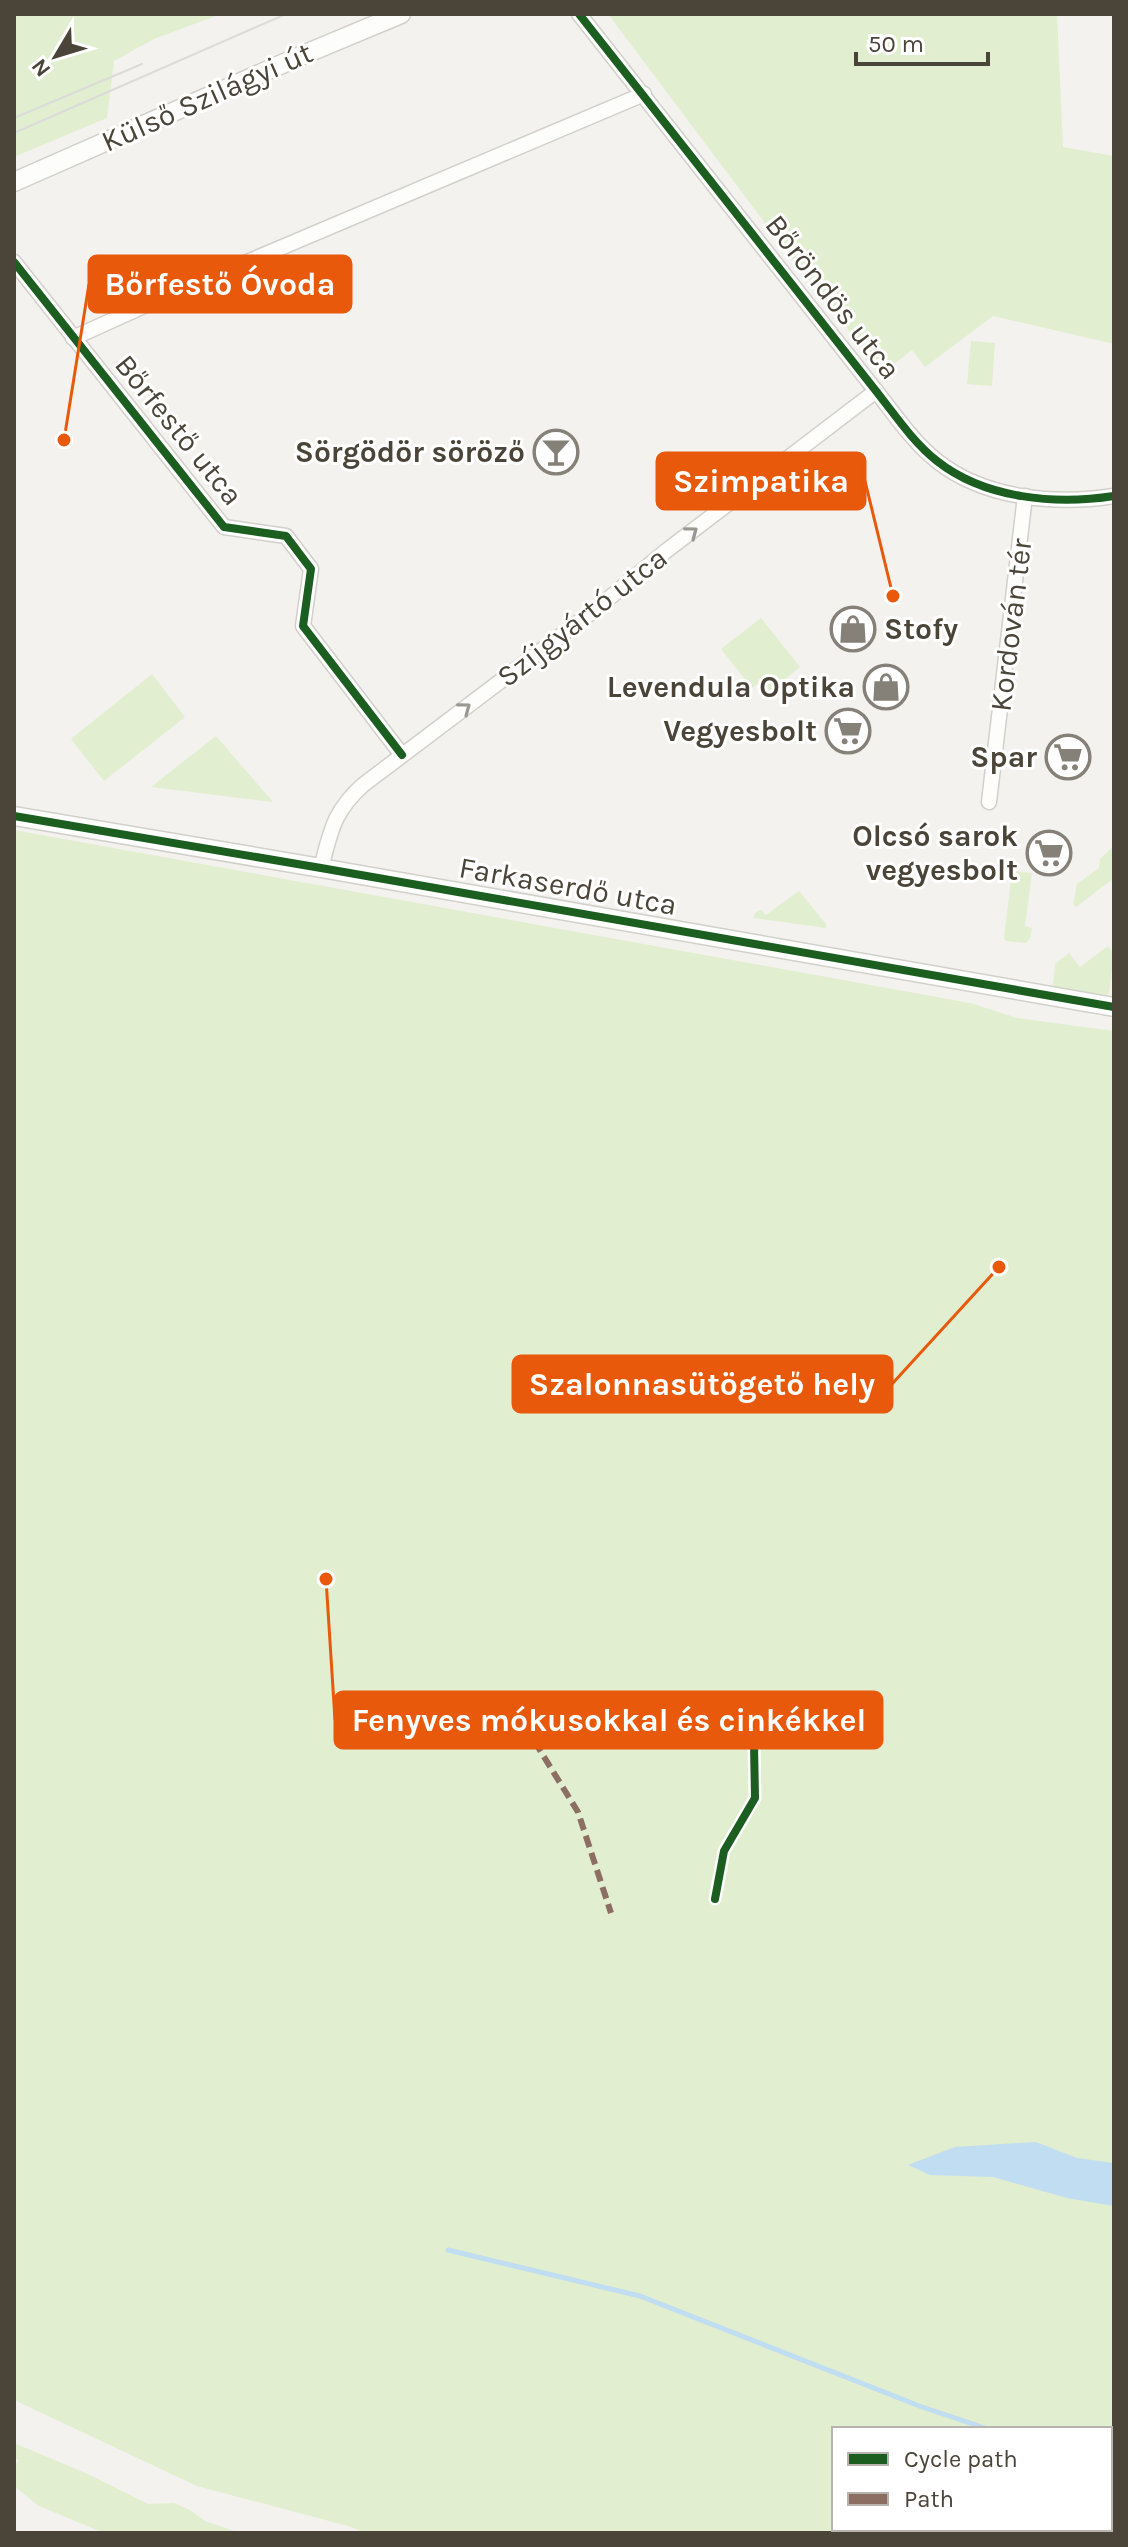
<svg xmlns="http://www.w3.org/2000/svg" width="1128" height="2547" font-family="Karla,sans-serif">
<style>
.green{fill:#e1eecf;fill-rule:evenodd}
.water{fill:#c0ddf1}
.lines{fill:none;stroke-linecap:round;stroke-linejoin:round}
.stream{stroke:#c0ddf1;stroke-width:5}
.minor-casing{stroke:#d2d0cb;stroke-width:17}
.tertiary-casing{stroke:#d2d0cb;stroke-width:21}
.minor{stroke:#fdfdfc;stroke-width:14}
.tertiary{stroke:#fdfdfc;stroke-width:18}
.tram{stroke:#dbdbda;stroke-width:2}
.quiet{stroke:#8d6e63;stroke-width:6;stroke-dasharray:12 6;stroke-linecap:butt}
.cycleway-casing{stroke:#fff;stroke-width:13}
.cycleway{stroke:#1b5e20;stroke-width:8}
.oneway{stroke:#9b9791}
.labels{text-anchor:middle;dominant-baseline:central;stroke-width:6;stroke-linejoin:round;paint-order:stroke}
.street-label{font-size:30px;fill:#4b4439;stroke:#fff}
.poi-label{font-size:30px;font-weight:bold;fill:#4b4439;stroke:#fff;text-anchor:end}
.leader{fill:none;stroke:#e8590c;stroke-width:3}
.callout-dot{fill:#e8590c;stroke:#fff;stroke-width:3}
.callout{fill:#e8590c;stroke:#e8590c;stroke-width:3}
.callout-label{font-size:32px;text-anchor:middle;font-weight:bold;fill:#fff}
</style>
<rect width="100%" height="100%" fill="#f4f2ee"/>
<g class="green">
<polygon points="14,14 221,14 154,39 114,61 107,118 14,157"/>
<polygon points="608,14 1057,14 1063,147 1114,156 1114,344 993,316 925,367 912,350 885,371 875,357 866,352 804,275"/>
<polygon points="971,341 995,343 992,386 967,384"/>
<polygon points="761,618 800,667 770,691 762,681 752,688 721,649"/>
<polygon points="152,674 185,717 104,781 71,739"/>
<polygon points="216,736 273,802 151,787"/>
<path d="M14 830 970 1003 1017 1018 1114 1031V2533H366L348 2526 197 2486 14 2400ZM834 2429H1110V2529H834Z"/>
<polygon points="1114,846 1114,878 1076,907 1073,904 1077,884 1099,868 1100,859"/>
<polygon points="1012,871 1032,873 1025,926 1032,928 1030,939 1026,943 1006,941 1004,938"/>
<polygon points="799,891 826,924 826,928 753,918 756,912 761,910 766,915"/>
<polygon points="1108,946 1114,954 1109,993 1106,995 1053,987 1055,964 1069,953 1080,967"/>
<polygon points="14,2443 88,2474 148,2504 174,2503 190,2510 205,2521 240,2533 104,2533 39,2506 14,2486 14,2467 19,2460 14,2457"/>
</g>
<polygon class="water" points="1036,2142 1077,2158 1114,2163 1114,2206 1067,2198 993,2177 930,2175 908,2165 955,2147"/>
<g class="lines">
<g class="stream">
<polyline points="448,2250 640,2296 922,2407 988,2429"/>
<polyline points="1110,2470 1114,2471"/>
</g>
<g class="minor-casing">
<g id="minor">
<path d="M579 14 876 391C895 415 913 442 937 461 985 499 1056 505 1114 496"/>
<polyline points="14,262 224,527 286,536 311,569 303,626 402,755"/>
<polyline points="73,338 155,301 644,94"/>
<polyline points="989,802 1025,496"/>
<path d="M321 868C331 831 333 812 363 785L596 609 666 551 876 391"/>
</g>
</g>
<g class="tertiary-casing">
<g id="tertiary">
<polyline points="14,182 298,57 401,14"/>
<polyline points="14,816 321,868 1114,1007"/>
</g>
</g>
<use href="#minor" class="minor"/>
<use href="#tertiary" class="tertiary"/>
<g class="tram">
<polyline points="14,118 142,64"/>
<polyline points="14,133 286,14"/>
</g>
<polyline class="quiet" points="525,1726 578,1812 611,1913"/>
<g class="cycleway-casing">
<g id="cycleway">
<path d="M579 14 876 391C895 415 913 442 937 461 985 499 1056 505 1114 496"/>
<polyline points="14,262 224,527 286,536 311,569 303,626 402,755"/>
<polyline points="14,816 321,868 1114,1007"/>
<polyline points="715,1899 724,1851 755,1798 754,1744"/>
</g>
</g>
<use href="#cycleway" class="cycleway"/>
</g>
<defs><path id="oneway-chevron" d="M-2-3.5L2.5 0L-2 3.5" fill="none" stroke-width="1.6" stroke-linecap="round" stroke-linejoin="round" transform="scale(2)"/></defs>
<g class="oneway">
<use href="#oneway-chevron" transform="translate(692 532) rotate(-37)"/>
<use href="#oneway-chevron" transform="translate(465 708) rotate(-37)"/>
</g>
<defs>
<g id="bar-ring" transform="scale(2.3)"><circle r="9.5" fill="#fff" stroke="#868178" stroke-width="1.5"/><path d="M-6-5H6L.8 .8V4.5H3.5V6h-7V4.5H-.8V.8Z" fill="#868178"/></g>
<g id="shop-ring" transform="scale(2.3)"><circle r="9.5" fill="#fff" stroke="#868178" stroke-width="1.5"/><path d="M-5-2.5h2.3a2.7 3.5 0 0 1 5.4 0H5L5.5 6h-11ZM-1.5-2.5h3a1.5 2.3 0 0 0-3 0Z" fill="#868178"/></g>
<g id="supermarket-ring" transform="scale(2.3)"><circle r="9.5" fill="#fff" stroke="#868178" stroke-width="1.5"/><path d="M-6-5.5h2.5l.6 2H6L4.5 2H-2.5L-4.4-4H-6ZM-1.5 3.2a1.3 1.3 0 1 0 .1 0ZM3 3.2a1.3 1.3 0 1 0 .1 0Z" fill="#868178"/></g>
</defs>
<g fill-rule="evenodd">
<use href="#bar-ring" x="556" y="452"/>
<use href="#shop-ring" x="853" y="629"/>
<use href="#shop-ring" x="886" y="687"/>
<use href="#supermarket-ring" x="848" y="731"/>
<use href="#supermarket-ring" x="1068" y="757"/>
<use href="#supermarket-ring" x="1049" y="853"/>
</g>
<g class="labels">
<g class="street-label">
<text transform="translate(207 97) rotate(-24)">Külső Szilágyi út</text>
<text transform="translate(833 297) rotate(52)">Bőröndös utca</text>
<text transform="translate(179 430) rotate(51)">Bőrfestő utca</text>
<text transform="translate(582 617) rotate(-38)">Szíjgyártó utca</text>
<text transform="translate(1011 625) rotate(-83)">Kordován tér</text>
<text transform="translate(568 886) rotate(10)">Farkaserdő utca</text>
</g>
<g class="poi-label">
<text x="525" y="452">Sörgödör söröző</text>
<text x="884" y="629" text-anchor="start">Stofy</text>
<text x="855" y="687">Levendula Optika</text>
<text x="817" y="731">Vegyesbolt</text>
<text x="1037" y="757">Spar</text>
<text x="1018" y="836">Olcsó sarok<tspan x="1018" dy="34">vegyesbolt</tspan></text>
</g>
</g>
<path class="leader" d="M64 440L89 284M893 596L865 481M999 1267L892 1384M326 1579L335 1720"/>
<g class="callout-dot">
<circle cx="64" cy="440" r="8"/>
<circle cx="893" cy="596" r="8"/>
<circle cx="999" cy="1267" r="8"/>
<circle cx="326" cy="1579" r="8"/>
</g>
<g class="callout">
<rect x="89" y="256" width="262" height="56" rx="8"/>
<rect x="657" y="453" width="208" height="56" rx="8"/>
<rect x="513" y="1356" width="379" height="56" rx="8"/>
<rect x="335" y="1692" width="547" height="56" rx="8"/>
</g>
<g class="callout-label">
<text x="220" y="295">Bőrfestő Óvoda</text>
<text x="761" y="492">Szimpatika</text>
<text x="702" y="1395">Szalonnasütögető hely</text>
<text x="609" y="1731">Fenyves mókusokkal és cinkékkel</text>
</g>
<rect width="1128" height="2547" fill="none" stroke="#4b4439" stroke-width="32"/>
<rect x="832" y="2427" width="280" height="104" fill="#ffffff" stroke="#b7b4b0" stroke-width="2"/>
<rect x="848" y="2453" width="40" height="12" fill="#1b5e20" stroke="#b7b4b0" stroke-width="2"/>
<text x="904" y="2467" font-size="24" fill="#4b4439">Cycle path</text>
<rect x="848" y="2493" width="40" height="12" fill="#8d6e63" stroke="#b7b4b0" stroke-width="2"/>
<text x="904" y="2507" font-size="24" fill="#4b4439">Path</text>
<g transform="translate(56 56) rotate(232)" stroke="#ffffff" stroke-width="6" paint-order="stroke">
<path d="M0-6L14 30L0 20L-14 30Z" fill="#4b4439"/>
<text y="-12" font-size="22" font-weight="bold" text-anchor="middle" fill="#4b4439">N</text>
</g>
<path d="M856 52v12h132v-12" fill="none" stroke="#4b4439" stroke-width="4"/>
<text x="868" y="52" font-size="24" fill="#4b4439" stroke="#ffffff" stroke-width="6" paint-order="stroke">50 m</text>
</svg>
